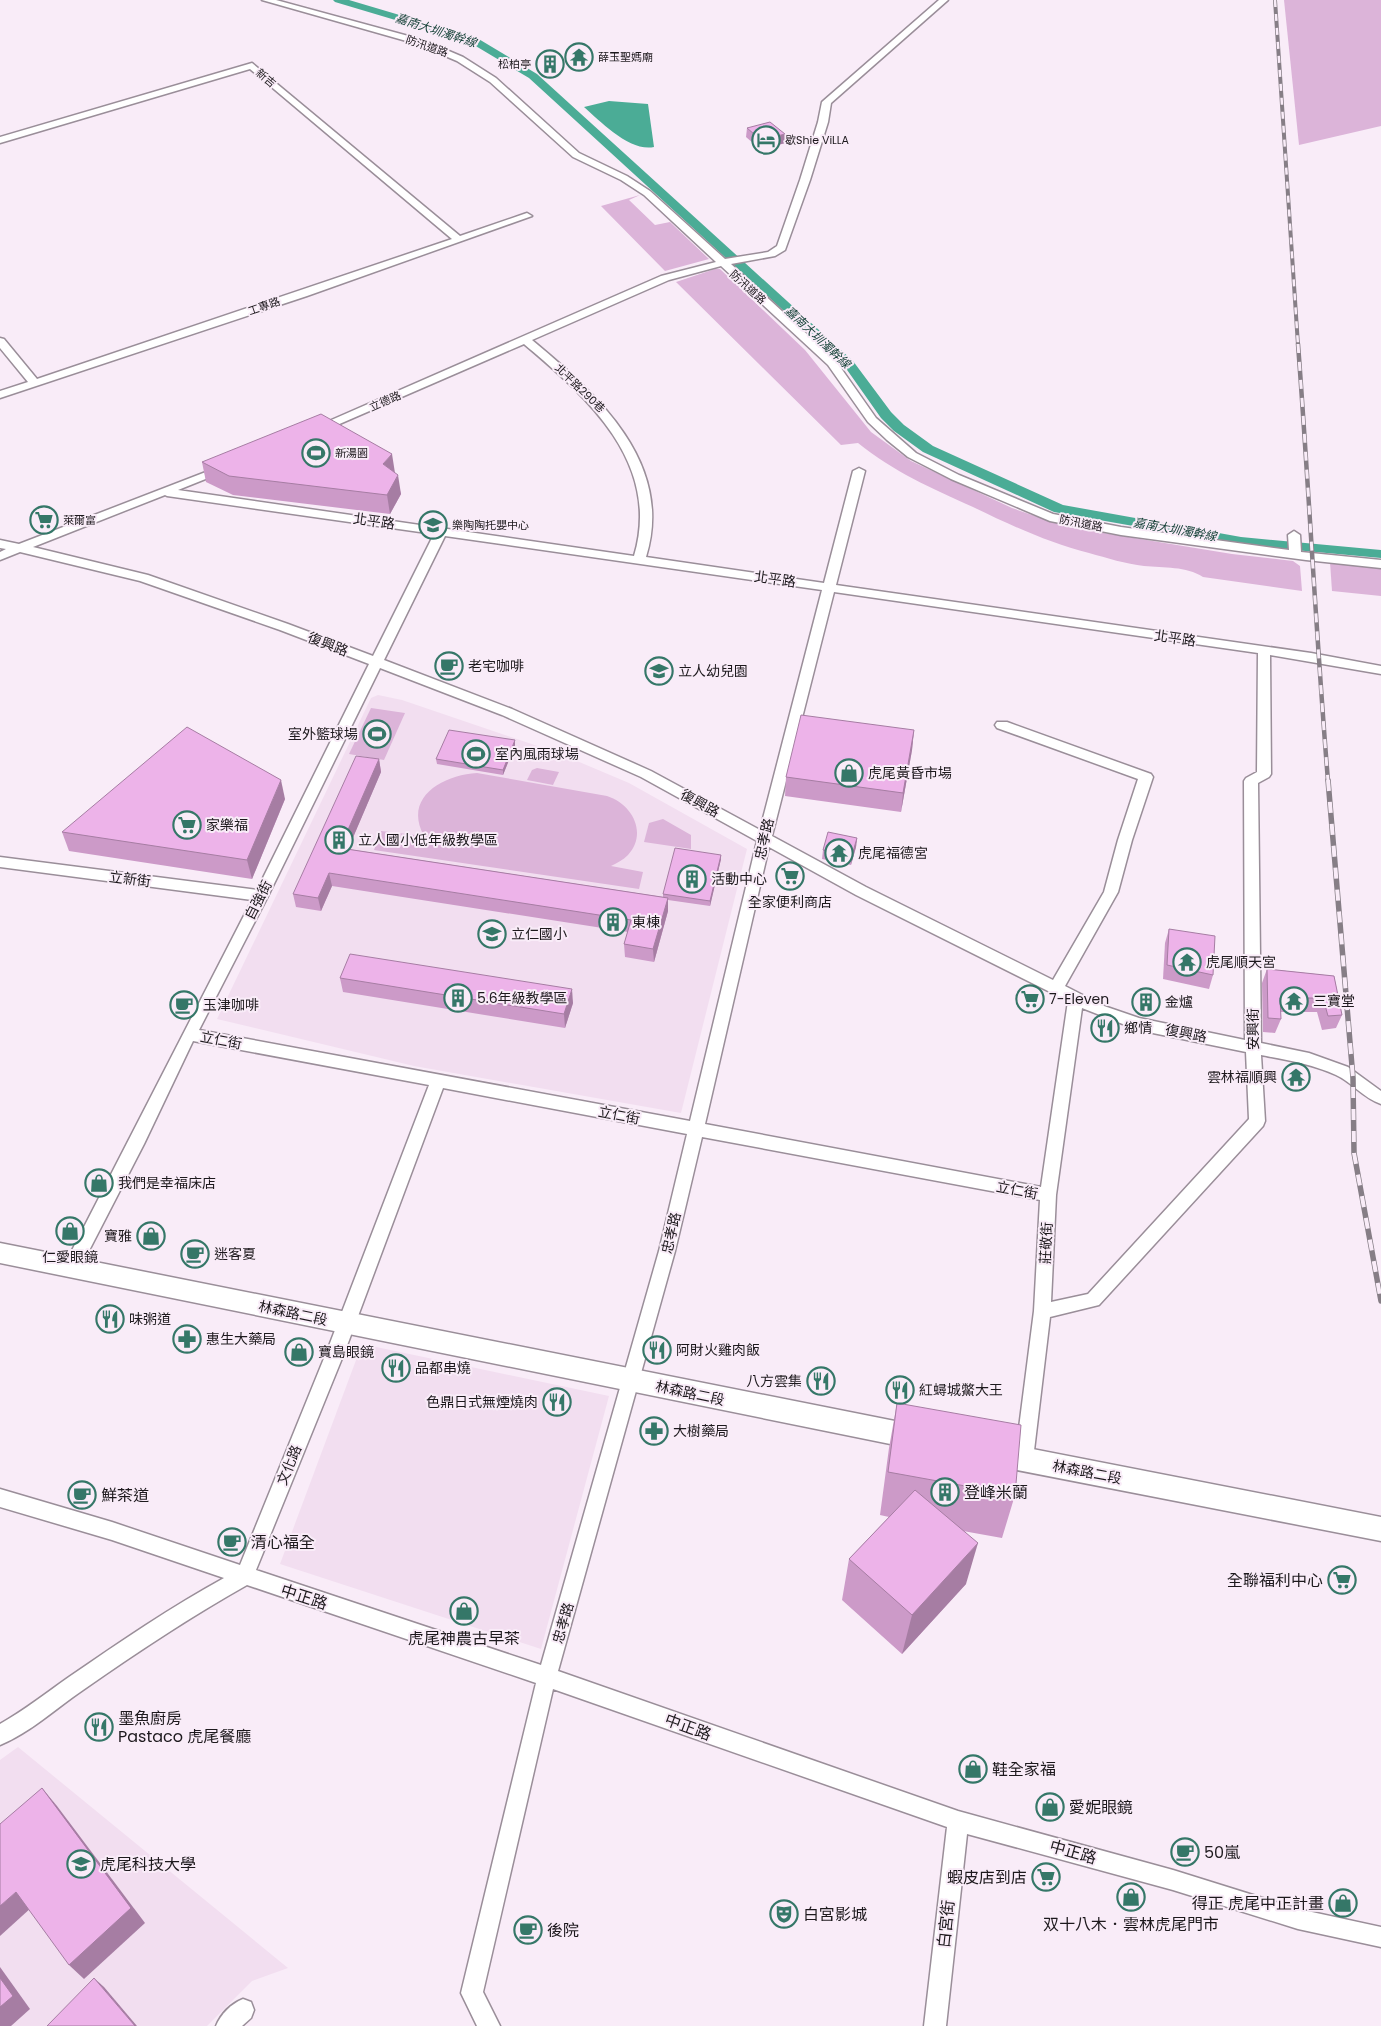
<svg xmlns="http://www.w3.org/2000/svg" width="1381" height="2026" font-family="Poppins,'Noto Sans TC',sans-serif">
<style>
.built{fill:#f2def0}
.green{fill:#dcb4d9}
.water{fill:#4bac96}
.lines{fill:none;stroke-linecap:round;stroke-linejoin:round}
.canal{fill:#4bac96;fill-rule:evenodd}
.minor-casing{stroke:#9a8e99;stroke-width:3}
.secondary-casing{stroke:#9a8e99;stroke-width:3}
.minor{fill:#fff;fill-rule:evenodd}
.secondary{fill:#fff;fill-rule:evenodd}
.rail-far2-casing{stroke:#867e86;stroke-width:4}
.rail-far1-casing{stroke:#867e86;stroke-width:4.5}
.rail-casing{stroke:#867e86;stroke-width:5.5}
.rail-far2{stroke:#f9ecf8;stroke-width:2.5;stroke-dasharray:7;stroke-linecap:butt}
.rail-far1{stroke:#f9ecf8;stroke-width:3;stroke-dasharray:9;stroke-linecap:butt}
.rail{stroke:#f9ecf8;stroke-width:4;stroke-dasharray:11;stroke-linecap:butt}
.wall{fill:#cc9ac8}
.shaded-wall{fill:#a67da3}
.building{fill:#edb3e9;stroke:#a67da3}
.labels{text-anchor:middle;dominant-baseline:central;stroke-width:4;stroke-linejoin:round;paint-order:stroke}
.far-street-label{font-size:11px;fill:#1d191d;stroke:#f9ecf8}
.far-poi-label{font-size:11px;fill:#1d191d;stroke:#f9ecf8;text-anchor:start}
.far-water-label{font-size:12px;font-style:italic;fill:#18433a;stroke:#f9ecf8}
.street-label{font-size:14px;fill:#1d191d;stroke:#f9ecf8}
.poi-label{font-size:14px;fill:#1d191d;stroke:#f9ecf8;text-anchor:start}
.near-poi-label{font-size:16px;fill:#1d191d;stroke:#f9ecf8;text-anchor:start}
.near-street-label{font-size:16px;fill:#1d191d;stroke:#f9ecf8}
</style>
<rect width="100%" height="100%" fill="#f9ecf8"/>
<g class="built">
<polygon points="378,695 402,700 558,753 629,783 747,849 681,1113 414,1066 217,1019 371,698"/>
<polygon points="362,1344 609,1396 541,1649 280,1564"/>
<polygon points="18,1747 288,1968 252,1981 207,2026 0,2026 0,1760"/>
</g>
<g class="green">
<polygon points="1284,0 1381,0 1381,126 1299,145"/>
<polygon points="640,195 629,200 655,225 670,222 709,259 665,271 601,206"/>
<path d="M715 269H720L805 350 871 432 911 461 1012 508 1067 527 1232 554 1293 561 1300 566 1302 591 1203 577C1186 566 1164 568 1144 566 1126 564 1107 558 1089 553 1049 543 1010 525 973 507 931 488 894 472 858 443L841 445 676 282Z"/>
<polygon points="1330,562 1381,568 1381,596 1332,591"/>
<polygon points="371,708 405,713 384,760 349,754"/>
<polygon points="537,768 559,772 553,785 527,780 532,770"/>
<path d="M477 773 607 796C632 804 648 833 628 855 623 860 617 863 611 866L643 872 639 889 374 850 381 831 424 836C403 798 442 775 477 773Z"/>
<polygon points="663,819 691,835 691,849 644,842 649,823"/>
</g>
<path class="water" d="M609 101 648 104 654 147C630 152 601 122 584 107Z"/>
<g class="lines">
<polygon class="canal" points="333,0 349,0 477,38 537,74 853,361 891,412 904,425 933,446 1063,505 1241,537 1381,550 1381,558 1241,545 1054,512 923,452 894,431 881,418 845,367 529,78 469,42 335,2"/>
<g class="minor-casing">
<g id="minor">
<path d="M262 0H276L423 40 463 57 496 78 579 153 627 176 650 191 725 259 768 252 777 246 800 180 818 122 822 102 939 0H948L831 103 828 122 810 180 785 250 775 256 731 264 836 361 876 418 916 453 959 475 1053 514 1121 527 1289 550 1288 535 1294 531 1300 535 1301 552 1381 560V568L1306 560 1121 535 1050 521 951 479 908 457 887 440 868 422 828 365 721 266 669 280 532 340C597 394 675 463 646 557L824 583 853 471 859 468 865 471 836 585 1311 653 1381 666V674L1270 655 1271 774 1269 777 1258 783 1261 1043 1309 1053 1348 1067 1381 1091V1104C1363 1098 1352 1082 1336 1075 1312 1064 1286 1060 1261 1055L1265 1121 1263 1126 1099 1305 1050 1317 1033 1459 1030 1465 1024 1467 1018 1465 1015 1459 1034 1311 1040 1200 702 1137 675 1251 558 1671 958 1811 1173 1870 1298 1909 1381 1927V1947L1298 1929 1173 1890 967 1834 946 2026H924L947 1827 553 1689 483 1992 500 2026H477L461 1993 536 1683 247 1585C190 1617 136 1653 83 1690 55 1709 31 1732 0 1745V1724C25 1710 46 1693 69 1677 120 1642 171 1607 224 1578L112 1540 0 1507V1489L112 1522 240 1565 327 1351 429 1085 193 1041 144 1144 78 1272 72 1274 66 1272 64 1267 66 1262 252 900 0 867V857L257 890 369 664 280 630 140 581 20 552 0 560V552L6 549 0 548V540L19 544 224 465 230 468 228 470 178 490 634 556C662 463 587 397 524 344L321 432 317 433 311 430 313 428 661 276 716 262 644 195 621 180 573 157 490 82 457 61 417 44ZM165 495 167 496 434 534 373 656 288 624 148 575 33 547ZM445 536 822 590 760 830 651 771 512 709 384 660ZM834 592 1258 653 1257 772 1246 778 1244 781 1245 1040 1139 1018 1104 1006 1065 986 1118 892 1132 840 1153 777 1151 774 1007 722H997L995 725 997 728 1138 779 1118 840 1104 892 1053 980 866 887 772 836ZM380 668 502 715 641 777 757 841 690 1121 199 1030 268 896ZM769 847 856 895 1068 1001 1041 1187 705 1124ZM1082 1008 1138 1030 1246 1052 1249 1119 1088 1294 1051 1302 1056 1195ZM443 1088 687 1134 659 1251 541 1665 256 1570 345 1351Z"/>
<polygon points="252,63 460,236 524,214 527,213 532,216 307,296 0,398 0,391 28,382 0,348 0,338 4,339 37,379 452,239 250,69 0,143 0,137"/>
<path d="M243 1999 251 2002 254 2010 251 2018 242 2026H216C221 2014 231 2004 243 1999Z"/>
</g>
</g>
<g class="secondary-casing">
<g id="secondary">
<polygon points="0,1243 920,1426 929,1430 933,1438 929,1446 920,1450 0,1263"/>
<polygon points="991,1441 1381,1517 1381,1541 991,1465 982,1461 978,1453 982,1445"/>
</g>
</g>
<use href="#minor" class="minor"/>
<use href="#secondary" class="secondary"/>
<g class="rail-far2-casing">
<polyline id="rail-far2" points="1275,0 1298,345"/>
</g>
<g class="rail-far1-casing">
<path id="rail-far1" d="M1298 344C1309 490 1316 635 1328 781"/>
</g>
<g class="rail-casing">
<polyline id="rail" points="1328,780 1353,1078 1354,1153 1381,1301"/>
</g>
<use href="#rail-far2" class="rail-far2"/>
<use href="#rail-far1" class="rail-far1"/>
<use href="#rail" class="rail"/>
</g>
<g class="wall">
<polygon points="747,128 785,143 761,150 746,137"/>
<polygon points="202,462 395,473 401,494 390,514 233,495 206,482"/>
<polygon points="914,730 912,750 901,812 785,796 786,777"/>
<polygon points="515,740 515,745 503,775 437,764 436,759"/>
<polygon points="379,759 381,772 348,849 663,897 663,894 721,855 721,859 710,906 668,900 668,911 654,962 625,957 624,944 628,932 332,886 321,911 296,907 293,894"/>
<polygon points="285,799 252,879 69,851 62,832"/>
<polygon points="857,838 856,847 851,865 822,859 823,850"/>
<polygon points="1169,929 1213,975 1209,989 1163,979 1165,943"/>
<polygon points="1267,969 1334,976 1342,1015 1336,1028 1322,1030 1317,1012 1280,1012 1281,1019 1275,1033 1263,1032 1262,983"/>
<polygon points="340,978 573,1003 565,1028 343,992"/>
<polygon points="897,1403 1015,1495 1002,1538 963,1531 966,1584 902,1654 842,1600 849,1559 889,1517 880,1515 889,1448"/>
</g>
<g class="shaded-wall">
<polygon points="785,134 785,143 761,150 761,140"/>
<polygon points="392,454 395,473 383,464"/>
<polygon points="398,475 401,494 390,514 387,495"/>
<polygon points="914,730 912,750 901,812 903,793"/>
<polygon points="515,740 515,745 503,775 503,770"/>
<polygon points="379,759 381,772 343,861 340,848"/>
<polygon points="281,780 285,799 252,879 247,860"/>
<polygon points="857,838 856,847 851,865 852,855"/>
<polygon points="721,855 721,859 710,906 710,901"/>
<polygon points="329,873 332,886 321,911 318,898"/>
<polygon points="668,898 668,911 654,962 653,949"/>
<polygon points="572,989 573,1003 565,1028 564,1014"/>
<polygon points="978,1543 966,1584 902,1654 912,1615"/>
<polygon points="42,1788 57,1806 145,1923 84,1979 69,1965"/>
<polygon points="16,1892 32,1907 0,1936 0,1906"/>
<polygon points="0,1967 30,2009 11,2026 0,2026"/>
<polygon points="94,1978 104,1987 137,2026 135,2026"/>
</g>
<g class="building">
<polygon points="770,122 785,134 761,140 747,128"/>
<polygon points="321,414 392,454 383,464 398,475 387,495 229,476 202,462"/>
<polygon points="801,715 914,730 903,793 786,777"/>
<polygon points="187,727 281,780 247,860 62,832"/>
<polygon points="449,730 515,740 503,770 436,759"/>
<polygon points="356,756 379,759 340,848 668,898 653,949 624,944 631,920 329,873 318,898 293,894"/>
<polygon points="828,832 857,838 852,855 823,850"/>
<polygon points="675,848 721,855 710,901 663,894"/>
<polygon points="1169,929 1215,936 1213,975 1167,965"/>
<polygon points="350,954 572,989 564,1014 340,978"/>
<polygon points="1267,969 1334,976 1342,1015 1328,1016 1323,998 1280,998 1281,1019 1268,1018"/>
<polygon points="897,1403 1021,1425 1015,1495 888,1472"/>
<polygon points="915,1490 978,1543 912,1615 849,1559"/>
<polygon points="42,1788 131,1908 69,1965 16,1892 0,1906 0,1824"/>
<polygon points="0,1978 13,1996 0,2007"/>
<polygon points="94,1978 135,2026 47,2026"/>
</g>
<defs>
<g id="temple-ring" transform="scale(1.4375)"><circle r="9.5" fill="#f9ecf8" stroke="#357768" stroke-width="1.5"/><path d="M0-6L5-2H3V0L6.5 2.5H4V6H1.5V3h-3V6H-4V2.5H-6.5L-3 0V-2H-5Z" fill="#357768"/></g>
<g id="building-ring" transform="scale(1.4375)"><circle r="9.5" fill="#f9ecf8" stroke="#357768" stroke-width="1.5"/><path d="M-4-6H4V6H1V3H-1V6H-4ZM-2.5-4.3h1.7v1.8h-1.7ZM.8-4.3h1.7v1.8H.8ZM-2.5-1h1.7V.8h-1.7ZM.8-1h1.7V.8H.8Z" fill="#357768"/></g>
<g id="hotel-ring" transform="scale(1.4375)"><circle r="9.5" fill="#f9ecf8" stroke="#357768" stroke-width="1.5"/><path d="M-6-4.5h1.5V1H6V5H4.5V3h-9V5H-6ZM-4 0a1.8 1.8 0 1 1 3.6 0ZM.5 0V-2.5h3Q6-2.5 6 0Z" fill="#357768"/></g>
<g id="stadium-ring" transform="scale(1.4375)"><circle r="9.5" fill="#f9ecf8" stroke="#357768" stroke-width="1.5"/><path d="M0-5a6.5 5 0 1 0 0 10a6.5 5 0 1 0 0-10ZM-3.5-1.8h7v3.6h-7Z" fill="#357768"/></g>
<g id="supermarket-ring" transform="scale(1.4375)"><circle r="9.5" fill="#f9ecf8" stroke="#357768" stroke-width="1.5"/><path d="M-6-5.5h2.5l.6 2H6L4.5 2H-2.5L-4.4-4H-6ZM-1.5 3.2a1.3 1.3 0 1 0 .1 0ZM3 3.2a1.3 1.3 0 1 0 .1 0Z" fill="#357768"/></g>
<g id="school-ring" transform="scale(1.4375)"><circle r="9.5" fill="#f9ecf8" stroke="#357768" stroke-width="1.5"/><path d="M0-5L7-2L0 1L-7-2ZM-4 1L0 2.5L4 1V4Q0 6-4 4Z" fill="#357768"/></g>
<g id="cafe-ring" transform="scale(1.4375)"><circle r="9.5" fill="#f9ecf8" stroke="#357768" stroke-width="1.5"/><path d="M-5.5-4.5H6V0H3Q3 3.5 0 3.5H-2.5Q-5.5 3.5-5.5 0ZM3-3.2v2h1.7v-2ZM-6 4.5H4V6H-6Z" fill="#357768"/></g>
<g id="shop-ring" transform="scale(1.4375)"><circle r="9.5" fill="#f9ecf8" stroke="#357768" stroke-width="1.5"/><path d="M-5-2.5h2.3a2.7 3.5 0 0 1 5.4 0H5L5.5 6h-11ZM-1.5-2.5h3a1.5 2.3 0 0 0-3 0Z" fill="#357768"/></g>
<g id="restaurant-ring" transform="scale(1.4375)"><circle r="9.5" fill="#f9ecf8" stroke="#357768" stroke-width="1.5"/><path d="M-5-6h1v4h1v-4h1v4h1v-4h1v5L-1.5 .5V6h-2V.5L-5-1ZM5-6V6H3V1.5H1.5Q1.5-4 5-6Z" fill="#357768"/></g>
<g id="pharmacy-ring" transform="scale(1.4375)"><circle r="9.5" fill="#f9ecf8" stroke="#357768" stroke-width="1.5"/><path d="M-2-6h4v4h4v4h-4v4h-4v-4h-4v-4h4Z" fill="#357768"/></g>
<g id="university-ring" transform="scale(1.4375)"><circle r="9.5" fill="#f9ecf8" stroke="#357768" stroke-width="1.5"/><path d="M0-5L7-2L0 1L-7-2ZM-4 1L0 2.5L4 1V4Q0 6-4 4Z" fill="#357768"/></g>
<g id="theatre-ring" transform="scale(1.4375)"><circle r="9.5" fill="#f9ecf8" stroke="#357768" stroke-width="1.5"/><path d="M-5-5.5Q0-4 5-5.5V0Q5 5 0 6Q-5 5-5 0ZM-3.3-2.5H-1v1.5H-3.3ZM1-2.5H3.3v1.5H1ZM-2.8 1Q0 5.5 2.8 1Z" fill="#357768"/></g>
</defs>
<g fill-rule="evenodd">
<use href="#temple-ring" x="579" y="57"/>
<use href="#building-ring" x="550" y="64"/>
<use href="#hotel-ring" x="766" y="140"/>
<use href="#stadium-ring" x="316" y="453"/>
<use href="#supermarket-ring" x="44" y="520"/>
<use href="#school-ring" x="433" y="525"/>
<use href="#cafe-ring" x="449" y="666"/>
<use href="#school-ring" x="659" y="671"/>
<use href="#stadium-ring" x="377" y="734"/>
<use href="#stadium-ring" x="476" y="754"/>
<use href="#shop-ring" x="849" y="773"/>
<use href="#supermarket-ring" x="187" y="825"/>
<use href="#building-ring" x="339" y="840"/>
<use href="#temple-ring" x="839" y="853"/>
<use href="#supermarket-ring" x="790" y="876"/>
<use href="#building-ring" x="692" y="879"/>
<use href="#building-ring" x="613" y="922"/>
<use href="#school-ring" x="492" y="934"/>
<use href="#temple-ring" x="1187" y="962"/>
<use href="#building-ring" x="458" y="998"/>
<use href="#supermarket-ring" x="1030" y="999"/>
<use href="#temple-ring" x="1294" y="1001"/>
<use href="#building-ring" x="1146" y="1002"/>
<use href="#cafe-ring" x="184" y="1005"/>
<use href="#restaurant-ring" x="1105" y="1028"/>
<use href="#temple-ring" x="1296" y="1077"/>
<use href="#shop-ring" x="99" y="1183"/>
<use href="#shop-ring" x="70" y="1231"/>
<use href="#shop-ring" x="151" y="1236"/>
<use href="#cafe-ring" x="195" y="1254"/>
<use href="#restaurant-ring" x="110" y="1319"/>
<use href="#pharmacy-ring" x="187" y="1339"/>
<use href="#restaurant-ring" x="657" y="1350"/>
<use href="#shop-ring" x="299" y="1352"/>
<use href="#restaurant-ring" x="396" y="1368"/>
<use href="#restaurant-ring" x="821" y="1381"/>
<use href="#restaurant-ring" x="900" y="1390"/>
<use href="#restaurant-ring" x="557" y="1402"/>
<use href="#pharmacy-ring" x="654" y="1431"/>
<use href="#building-ring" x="945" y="1492"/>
<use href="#cafe-ring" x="82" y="1495"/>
<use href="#cafe-ring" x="232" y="1542"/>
<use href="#supermarket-ring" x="1342" y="1580"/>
<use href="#shop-ring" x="464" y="1611"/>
<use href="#restaurant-ring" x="99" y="1727"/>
<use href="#shop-ring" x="973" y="1769"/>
<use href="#shop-ring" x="1050" y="1807"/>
<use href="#cafe-ring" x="1185" y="1852"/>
<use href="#university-ring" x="81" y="1864"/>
<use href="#supermarket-ring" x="1046" y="1877"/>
<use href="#shop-ring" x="1131" y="1897"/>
<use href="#shop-ring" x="1343" y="1903"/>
<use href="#theatre-ring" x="784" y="1914"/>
<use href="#cafe-ring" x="528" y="1930"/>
</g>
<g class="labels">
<g class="far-street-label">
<text transform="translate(427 46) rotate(19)">防汛道路</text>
<text transform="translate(266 78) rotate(40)">新吉</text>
<text transform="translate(748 287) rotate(42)">防汛道路</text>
<text transform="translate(264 306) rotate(-19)">工專路</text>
<text transform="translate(580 388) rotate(44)">北平路290巷</text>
<text transform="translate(385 401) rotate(-23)">立德路</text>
<text transform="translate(1081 523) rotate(11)">防汛道路</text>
</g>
<g class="far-poi-label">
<text x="598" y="57">薛玉聖媽廟</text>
<text x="531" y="64" text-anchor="end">松柏亭</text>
<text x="785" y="140">歇Shie ViLLA</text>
<text x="335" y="453">新湯園</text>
<text x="63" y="520">萊爾富</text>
<text x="452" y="525">樂陶陶托嬰中心</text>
</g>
<g class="far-water-label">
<text transform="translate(436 30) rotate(18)">嘉南大圳濁幹線</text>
<text transform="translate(818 337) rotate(43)">嘉南大圳濁幹線</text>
<text transform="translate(1175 529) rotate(10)">嘉南大圳濁幹線</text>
</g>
<g class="street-label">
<text transform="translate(374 521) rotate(8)">北平路</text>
<text transform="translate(775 579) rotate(8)">北平路</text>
<text transform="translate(1175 638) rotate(8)">北平路</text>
<text transform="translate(328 644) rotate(21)">復興路</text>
<text transform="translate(700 803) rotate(29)">復興路</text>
<text transform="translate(764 839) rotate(-77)">忠孝路</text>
<text transform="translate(130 879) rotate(7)">立新街</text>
<text transform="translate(258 900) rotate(-63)">自強街</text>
<text transform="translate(1253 1029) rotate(-91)">安興街</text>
<text transform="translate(1186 1033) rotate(11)">復興路</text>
<text transform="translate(221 1040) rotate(11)">立仁街</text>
<text transform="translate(619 1115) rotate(11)">立仁街</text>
<text transform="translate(1017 1190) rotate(11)">立仁街</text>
<text transform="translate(671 1233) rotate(-77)">忠孝路</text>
<text transform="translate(1046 1243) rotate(-87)">莊敬街</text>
<text transform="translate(293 1313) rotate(12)">林森路二段</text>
<text transform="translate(690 1393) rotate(12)">林森路二段</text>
<text transform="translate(289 1465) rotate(-68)">文化路</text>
<text transform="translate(1087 1472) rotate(11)">林森路二段</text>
<text transform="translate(563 1623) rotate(-74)">忠孝路</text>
</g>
<g class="poi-label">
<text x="468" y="666">老宅咖啡</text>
<text x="678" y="671">立人幼兒園</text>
<text x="358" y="734" text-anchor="end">室外籃球場</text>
<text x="495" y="754">室內風雨球場</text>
<text x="868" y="773">虎尾黃昏市場</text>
<text x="206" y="825">家樂福</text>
<text x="358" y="840">立人國小低年級教學區</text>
<text x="858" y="853">虎尾福德宮</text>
<text x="711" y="879">活動中心</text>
<text x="790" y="902" text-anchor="middle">全家便利商店</text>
<text x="632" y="922">東棟</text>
<text x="511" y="934">立仁國小</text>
<text x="1206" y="962">虎尾順天宮</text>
<text x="477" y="998">5.6年級教學區</text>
<text x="1049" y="999">7-Eleven</text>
<text x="1313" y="1001">三寶堂</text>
<text x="1165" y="1002">金爐</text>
<text x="203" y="1005">玉津咖啡</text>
<text x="1124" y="1028">鄉情</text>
<text x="1277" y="1077" text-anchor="end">雲林福順興</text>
<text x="118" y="1183">我們是幸福床店</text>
<text x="132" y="1236" text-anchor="end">寶雅</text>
<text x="214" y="1254">迷客夏</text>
<text x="70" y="1257" text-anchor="middle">仁愛眼鏡</text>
<text x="129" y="1319">味粥道</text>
<text x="206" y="1339">惠生大藥局</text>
<text x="676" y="1350">阿財火雞肉飯</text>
<text x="318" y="1352">寶島眼鏡</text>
<text x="415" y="1368">品都串燒</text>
<text x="802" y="1381" text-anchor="end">八方雲集</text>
<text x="919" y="1390">紅蟳城鱉大王</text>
<text x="538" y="1402" text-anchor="end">色鼎日式無煙燒肉</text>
<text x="673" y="1431">大樹藥局</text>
</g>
<g class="near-poi-label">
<text x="964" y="1492">登峰米蘭</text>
<text x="101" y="1495">鮮茶道</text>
<text x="251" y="1542">清心福全</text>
<text x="1323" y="1580" text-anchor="end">全聯福利中心</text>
<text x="464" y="1638" text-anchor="middle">虎尾神農古早茶</text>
<text x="118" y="1718">墨魚廚房<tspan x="118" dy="18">Pastaco 虎尾餐廳</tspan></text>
<text x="992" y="1769">鞋全家福</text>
<text x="1069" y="1807">愛妮眼鏡</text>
<text x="1204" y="1852">50嵐</text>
<text x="100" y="1864">虎尾科技大學</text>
<text x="1027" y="1877" text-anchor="end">蝦皮店到店</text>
<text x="1324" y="1903" text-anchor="end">得正 虎尾中正計畫</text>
<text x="803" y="1914">白宮影城</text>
<text x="1131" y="1924" text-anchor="middle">双十八木．雲林虎尾門市</text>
<text x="547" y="1930">後院</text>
</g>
<g class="near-street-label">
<text transform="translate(304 1597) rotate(18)">中正路</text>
<text transform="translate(688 1727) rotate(20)">中正路</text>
<text transform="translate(1073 1852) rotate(16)">中正路</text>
<text transform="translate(946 1924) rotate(-84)">白宮街</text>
</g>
</g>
</svg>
